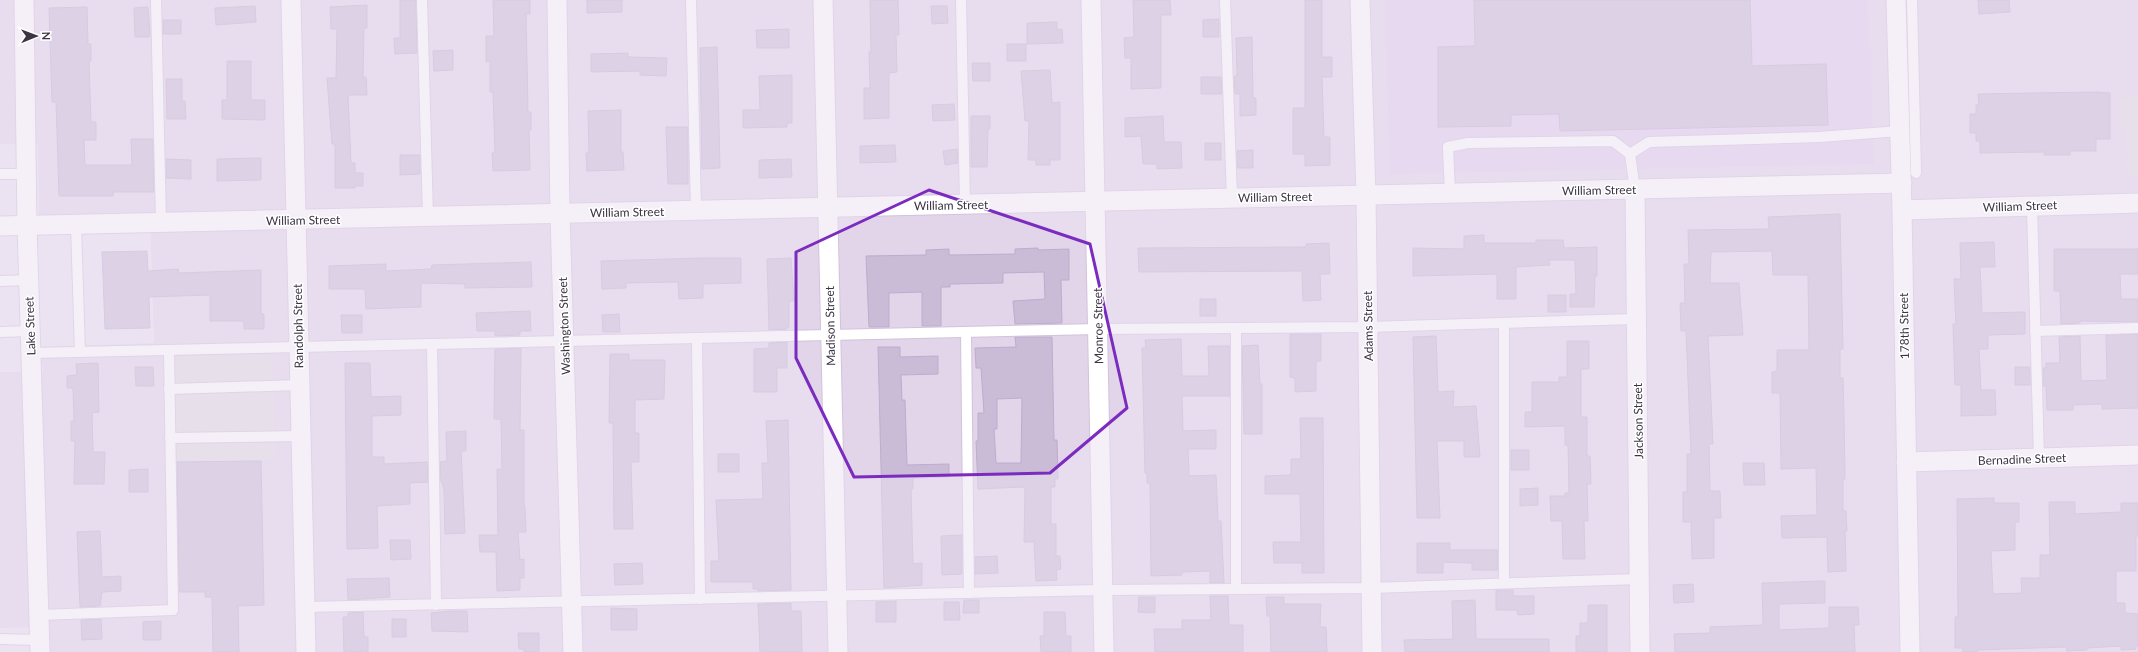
<svg xmlns="http://www.w3.org/2000/svg" width="2138" height="652" font-family="Lato,sans-serif">
<style>
.residential{fill:#e2d5ea}
.education{fill:#e0cdeb}
.parking{fill:#dfdce2}
.building{fill:#cabbd6;stroke:#beacce;fill-rule:evenodd}
.lines{fill:none;stroke-linecap:round;stroke-linejoin:round}
.lane-casing{stroke:#d1c3db;stroke-width:12}
.street-casing{stroke:#d1c3db;stroke-width:21}
.lane{stroke:#fff;stroke-width:10}
.street{stroke:#fff;stroke-width:19}
.marked{fill:none;stroke:#7b2cbf;stroke-width:3;stroke-linejoin:round}
.labels{text-anchor:middle;dominant-baseline:central;stroke-width:3;stroke-linejoin:round;paint-order:stroke}
.street-label{font-size:12px;fill:#3c3343;stroke:#fff}
</style>
<rect width="100%" height="100%" fill="#ece3f2"/>
<polygon class="residential" points="0,0 2138,0 2138,652 49,652 48,627 0,628 0,372 43,372 40,347 154,343 150,215 39,219 38,144 0,144"/>
<polygon class="education" points="1385,0 1868,0 1874,164 1390,174"/>
<g class="parking">
<polygon points="2138,97 2138,177 2127,177 2126,128 2119,128 2119,98"/>
<polygon points="273,355 275,459 174,460 172,357"/>
</g>
<g class="building">
<polygon points="400,0 416,0 417,53 395,54 394,38 400,38"/>
<polygon points="493,0 530,0 530,14 526,14 528,112 531,112 531,130 529,130 530,170 493,171 492,153 495,153 493,92 490,92 490,61 486,62 486,36 494,36"/>
<polygon points="587,0 622,0 622,12 587,13"/>
<polygon points="870,0 898,0 899,35 896,35 897,72 889,73 889,118 864,119 864,88 870,88 869,52 871,52"/>
<polygon points="1133,0 1170,0 1171,15 1161,15 1161,88 1131,89 1131,58 1125,58 1124,38 1134,37"/>
<polygon points="1305,0 1322,0 1322,57 1332,57 1332,77 1322,77 1324,137 1330,137 1330,165 1305,166 1305,154 1293,154 1293,108 1305,108"/>
<polygon points="1474,0 1750,0 1752,66 1826,64 1828,125 1560,131 1559,114 1511,115 1511,126 1438,127 1438,47 1475,46"/>
<polygon points="1978,0 2009,0 2010,12 1979,14"/>
<polygon points="367,5 367,28 364,28 363,77 366,77 367,95 348,95 351,163 355,163 355,173 363,173 363,186 355,186 355,188 335,188 335,144 332,144 327,78 336,78 337,29 331,29 330,7"/>
<polygon points="255,6 256,22 216,25 215,8"/>
<polygon points="931,6 947,6 948,23 932,24"/>
<polygon points="87,7 88,44 91,44 91,61 89,61 91,122 96,122 96,140 84,140 85,165 132,165 131,139 153,139 154,192 113,192 113,196 59,196 56,102 52,102 49,8"/>
<polygon points="148,7 150,35 149,37 135,37 134,8"/>
<polygon points="1219,19 1219,37 1203,37 1203,20"/>
<rect x="163" y="20" width="18" height="14"/>
<polygon points="1057,22 1057,30 1062,29 1063,43 1027,44 1027,23"/>
<polygon points="789,29 789,48 757,48 756,30"/>
<polygon points="1252,37 1253,98 1256,98 1256,115 1240,116 1240,94 1235,94 1234,77 1237,75 1236,38"/>
<rect x="1007" y="44" width="19" height="17"/>
<polygon points="717,47 720,168 702,169 700,48"/>
<polygon points="453,50 453,70 434,71 433,51"/>
<polygon points="628,53 628,57 667,58 666,76 640,75 640,71 591,72 591,54"/>
<polygon points="227,61 251,61 251,100 265,100 265,120 222,119 222,100 227,100"/>
<polygon points="972,63 990,63 990,81 973,81"/>
<polygon points="1050,70 1052,103 1060,102 1060,160 1050,160 1050,165 1036,165 1036,160 1028,160 1029,121 1025,121 1021,71"/>
<polygon points="792,75 792,123 787,123 787,127 743,128 743,110 760,110 759,76"/>
<polygon points="1201,77 1221,77 1222,94 1201,94"/>
<polygon points="166,79 182,79 182,101 185,101 186,119 167,119"/>
<polygon points="2095,92 2110,93 2110,139 2096,139 2096,151 2070,151 2070,155 2044,155 2044,152 1980,153 1980,141 1976,141 1976,133 1970,133 1970,114 1976,114 1976,105 1979,105 1978,94"/>
<polygon points="954,104 955,120 933,121 932,105"/>
<polygon points="621,110 621,152 623,152 624,170 587,171 586,153 589,153 588,111"/>
<polygon points="971,116 990,116 990,129 988,129 987,167 971,167"/>
<polygon points="1163,116 1164,142 1181,142 1182,168 1157,169 1157,164 1143,164 1141,136 1125,137 1125,118"/>
<polygon points="666,127 688,127 688,184 668,184"/>
<rect x="1205" y="143" width="16" height="17"/>
<polygon points="895,145 896,162 860,163 860,146"/>
<polygon points="957,149 958,163 945,165 943,151"/>
<polygon points="1253,150 1253,168 1237,168 1237,151"/>
<polygon points="400,155 420,155 420,174 400,175"/>
<polygon points="261,158 261,180 217,181 217,159"/>
<polygon points="166,159 191,160 191,179 166,178"/>
<polygon points="791,159 792,177 759,178 759,160"/>
<polygon points="1840,214 1843,349 1840,349 1840,378 1843,378 1844,417 1845,479 1843,479 1843,511 1846,511 1847,531 1845,531 1846,571 1828,572 1827,537 1782,538 1781,516 1817,515 1816,468 1781,469 1780,393 1772,393 1772,372 1777,371 1777,350 1809,350 1808,275 1773,275 1772,251 1711,252 1710,283 1739,283 1743,335 1708,336 1713,444 1709,444 1710,491 1720,491 1721,518 1714,518 1714,558 1692,559 1691,522 1683,522 1683,492 1687,492 1687,454 1691,454 1686,331 1681,331 1680,303 1685,303 1684,264 1689,264 1688,230 1769,229 1768,217"/>
<polygon points="1484,235 1484,243 1536,243 1536,240 1563,240 1564,248 1597,247 1597,276 1595,276 1594,307 1570,307 1570,294 1576,294 1575,260 1549,260 1550,265 1516,267 1516,299 1497,299 1497,274 1413,276 1413,248 1464,249 1464,236"/>
<polygon points="1994,242 1995,267 1980,267 1982,313 2025,312 2025,334 1988,335 1988,349 1979,349 1981,390 1995,390 1996,415 1961,416 1961,385 1955,385 1953,324 1956,324 1954,279 1961,279 1960,243"/>
<polygon points="1329,243 1330,274 1320,274 1321,300 1303,301 1302,271 1139,272 1138,248 1306,247 1306,244"/>
<polygon points="1038,248 1038,250 1069,249 1069,280 1061,280 1062,323 1015,324 1013,301 1045,299 1044,272 1003,273 1003,283 950,284 950,287 941,287 941,326 922,326 922,292 889,293 889,327 869,327 866,256 926,255 926,250 949,249 949,255 1015,254 1015,249"/>
<polygon points="2054,249 2138,249 2138,274 2120,274 2121,299 2138,299 2138,322 2080,321 2080,323 2061,324 2060,291 2054,291"/>
<polygon points="147,251 148,271 178,269 179,273 261,270 261,314 264,314 264,329 244,329 244,321 210,321 210,295 149,297 150,328 105,329 102,252"/>
<polygon points="703,258 741,258 741,283 703,284 703,298 679,299 678,282 626,283 626,288 602,289 601,261"/>
<polygon points="791,258 794,301 789,301 789,327 787,327 787,329 769,330 767,259"/>
<polygon points="531,262 532,287 465,288 465,284 421,283 421,307 366,309 365,289 329,289 329,266 386,264 386,271 431,269 432,265"/>
<rect x="1548" y="295" width="18" height="17"/>
<rect x="1200" y="299" width="16" height="17"/>
<polygon points="530,311 531,331 520,331 520,335 495,336 495,331 477,331 476,313"/>
<polygon points="619,314 620,332 603,332 602,315"/>
<polygon points="341,315 362,315 362,333 342,333"/>
<polygon points="1290,334 1321,334 1321,361 1316,361 1316,391 1295,392 1295,378 1290,377"/>
<polygon points="2138,334 2138,408 2102,409 2102,404 2073,405 2073,410 2047,410 2046,386 2043,386 2043,368 2046,368 2046,363 2060,363 2059,337 2080,336 2081,381 2107,380 2106,335"/>
<polygon points="1436,336 1438,392 1454,391 1453,407 1476,406 1480,457 1464,457 1464,441 1437,441 1440,518 1417,518 1413,337"/>
<path d="M1015 337H1052L1054 440H1057L1058 479H1055V487H1051V524H1056V556H1060L1061 569 1056 570 1057 580 1036 581 1034 542H1024L1025 487 978 489 976 441H978V413H984L981 368H976L975 348 1016 347ZM1022 398 1021 463H996L994 429H997V399Z"/>
<polygon points="1181,339 1182,376 1209,376 1208,346 1230,346 1230,396 1182,396 1183,431 1216,430 1216,449 1188,449 1189,476 1216,475 1218,521 1221,521 1224,583 1210,583 1210,571 1182,572 1182,575 1151,576 1150,483 1147,483 1147,473 1145,473 1142,348 1146,348 1145,340"/>
<polygon points="1567,341 1589,341 1589,369 1581,369 1581,417 1587,417 1587,456 1590,456 1591,484 1587,484 1588,521 1584,521 1585,559 1563,559 1562,521 1551,521 1550,496 1565,496 1565,493 1569,493 1568,445 1565,445 1565,426 1525,427 1525,412 1532,412 1532,382 1559,382 1559,377 1567,377"/>
<polygon points="787,342 787,368 777,368 777,392 754,392 754,349 769,348 769,343"/>
<polygon points="1258,345 1260,384 1262,384 1262,434 1244,434 1242,346"/>
<polygon points="878,347 900,347 900,357 938,356 938,374 901,375 902,400 905,400 907,465 949,464 949,477 913,478 913,489 911,489 913,564 922,563 922,585 884,588"/>
<polygon points="521,348 520,430 524,430 524,506 525,506 526,532 518,532 520,560 524,559 524,578 520,578 520,590 497,591 496,552 480,552 479,535 498,535 497,469 502,469 501,419 494,419 495,349"/>
<polygon points="610,354 629,354 629,360 665,360 664,399 635,400 635,433 639,433 639,462 631,462 633,529 614,529 613,423 609,423"/>
<polygon points="98,363 99,412 92,413 93,452 105,452 104,484 74,484 75,441 71,441 71,421 74,421 73,388 67,388 67,376 77,375 76,364"/>
<polygon points="345,363 370,363 371,397 401,396 401,415 372,416 372,457 384,457 384,464 427,462 428,482 410,483 410,504 377,506 378,548 347,549"/>
<polygon points="135,367 153,367 154,386 136,386"/>
<rect x="2015" y="367" width="15" height="18"/>
<polygon points="1300,418 1323,418 1324,573 1302,573 1302,563 1274,563 1273,542 1301,542 1300,494 1265,494 1265,476 1291,475 1291,459 1300,459 1301,457"/>
<polygon points="788,420 791,590 758,591 758,589 753,589 753,582 711,582 711,561 719,561 716,500 763,499 762,463 768,463 766,421"/>
<polygon points="466,431 466,451 461,451 465,533 445,534 444,490 442,482 441,482 440,462 447,461 446,432"/>
<rect x="1511" y="450" width="18" height="20"/>
<rect x="718" y="454" width="21" height="18"/>
<polygon points="261,461 264,605 238,606 239,652 213,652 212,597 205,597 205,592 179,592 177,462"/>
<polygon points="1743,463 1764,463 1765,485 1744,485"/>
<polygon points="148,469 148,492 129,492 129,470"/>
<polygon points="1538,488 1538,505 1520,506 1520,489"/>
<polygon points="1994,498 1994,503 2019,503 2019,522 2015,522 2015,550 1991,551 1993,594 2022,593 2021,578 2040,578 2040,555 2050,555 2049,502 2075,502 2075,514 2121,512 2121,503 2138,503 2138,536 2136,536 2136,571 2116,571 2116,603 2125,603 2125,613 2138,614 2138,646 2136,646 2136,649 2121,650 2121,646 2087,648 2087,650 2067,651 2066,647 1977,650 1977,652 1963,652 1963,648 1955,648 1955,617 1958,617 1957,499"/>
<polygon points="100,531 102,577 121,576 121,591 102,592 100,606 80,607 77,532"/>
<polygon points="962,535 962,574 942,575 941,536"/>
<polygon points="390,540 410,540 411,559 391,560"/>
<polygon points="1417,543 1450,543 1450,550 1498,550 1498,570 1472,570 1472,563 1443,562 1443,573 1417,573"/>
<polygon points="997,556 998,573 975,574 975,557"/>
<polygon points="642,563 643,584 615,585 614,564"/>
<polygon points="389,578 390,597 348,600 347,579"/>
<polygon points="1825,581 1825,603 1779,604 1779,630 1829,628 1829,607 1858,607 1859,625 1854,625 1855,652 1675,652 1674,634 1710,633 1710,627 1763,625 1762,583"/>
<polygon points="1693,584 1694,602 1674,603 1673,585"/>
<polygon points="1496,590 1513,590 1513,596 1534,596 1534,614 1518,615 1517,610 1496,610"/>
<polygon points="1210,596 1228,596 1229,625 1243,625 1243,652 1155,652 1154,629 1182,629 1182,620 1211,620"/>
<polygon points="1139,597 1155,597 1155,613 1138,612"/>
<polygon points="1266,597 1284,597 1284,604 1321,604 1320,627 1326,627 1327,652 1271,652 1270,616 1267,616"/>
<polygon points="964,600 979,600 979,613 963,613"/>
<polygon points="1475,600 1476,639 1549,639 1549,652 1405,652 1404,640 1453,639 1452,601"/>
<polygon points="896,601 896,622 876,622 876,602"/>
<polygon points="944,602 959,602 960,620 944,620"/>
<polygon points="791,603 791,611 801,611 802,652 760,652 758,604"/>
<polygon points="1588,605 1607,605 1607,652 1576,652 1576,636 1580,636 1580,623 1588,623"/>
<polygon points="611,608 637,609 637,630 611,630"/>
<polygon points="449,611 467,611 468,632 432,631 431,613"/>
<polygon points="363,612 364,637 368,637 368,652 344,652 343,617 348,617 348,613"/>
<polygon points="1044,612 1065,612 1066,636 1071,636 1071,652 1041,652 1040,636 1044,636"/>
<polygon points="101,619 102,639 82,640 81,620"/>
<rect x="392" y="619" width="14" height="18"/>
<polygon points="161,621 161,640 143,640 143,622"/>
<polygon points="518,633 539,633 539,652 524,652 524,649 519,649"/>
</g>
<g class="lines">
<g class="lane-casing">
<g id="lane">
<polyline points="156,0 161,223"/>
<polyline points="422,0 428,217"/>
<polyline points="691,0 696,211"/>
<polyline points="961,0 965,205"/>
<polyline points="1225,0 1232,198"/>
<polyline points="1912,0 1916,173"/>
<polyline points="1630,154 1649,142 1819,137 1900,131"/>
<polyline points="0,174 26,174"/>
<polyline points="1450,194 1448,147 1468,143 1613,141 1630,154 1635,190"/>
<polyline points="2032,206 2039,458"/>
<polyline points="76,225 80,352"/>
<polyline points="0,281 29,280"/>
<polyline points="1504,323 1504,583"/>
<polyline points="2035,331 2138,328"/>
<polyline points="0,332 30,331"/>
<polyline points="966,333 969,593"/>
<polyline points="697,339 700,599"/>
<polyline points="432,345 436,605"/>
<polyline points="31,353 1098,329 1368,327 1636,319"/>
<polyline points="169,389 300,385"/>
<polyline points="170,438 301,436"/>
<polyline points="1236,589 1236,328"/>
<polyline points="305,607 1103,590 1371,588 1639,579"/>
<polyline points="39,615 173,610 169,350"/>
<polyline points="0,639 39,640"/>
</g>
</g>
<g class="street-casing">
<g id="street">
<polyline points="24,0 27,226 40,652"/>
<polyline points="291,0 306,652"/>
<polyline points="557,0 560,214 573,652"/>
<polyline points="823,0 838,652"/>
<polyline points="1091,0 1104,652"/>
<polyline points="1360,0 1366,195 1372,652"/>
<polyline points="1896,0 1902,210 1910,652"/>
<polyline points="1635,190 1640,652"/>
<polyline points="1902,210 2138,203"/>
<polyline points="0,226 1902,183"/>
<polyline points="1906,462 2138,455"/>
</g>
</g>
<use href="#lane" class="lane"/>
<use href="#street" class="street"/>
</g>
<path d="M0 0H2138V652H0ZM929 190 1090 244 1127 408 1050 473 854 477 796 358V252Z" fill="#ece3f2" fill-opacity=".55" fill-rule="evenodd"/>
<path class="marked" d="M929 190 1090 244 1127 408 1050 473 854 477 796 358V252Z"/>
<g class="labels">
<g class="street-label">
<text transform="translate(1599 190) rotate(-1)">William Street</text>
<text transform="translate(1275 197) rotate(-1)">William Street</text>
<text transform="translate(951 205) rotate(-1)">William Street</text>
<text transform="translate(2020 206) rotate(-2)">William Street</text>
<text transform="translate(627 212) rotate(-1)">William Street</text>
<text transform="translate(303 220) rotate(-1)">William Street</text>
<text transform="translate(30 326) rotate(-92)">Lake Street</text>
<text transform="translate(298 326) rotate(-91)">Randolph Street</text>
<text transform="translate(564 326) rotate(-92)">Washington Street</text>
<text transform="translate(830 326) rotate(-91)">Madison Street</text>
<text transform="translate(1098 326) rotate(-91)">Monroe Street</text>
<text transform="translate(1368 326) rotate(-91)">Adams Street</text>
<text transform="translate(1904 326) rotate(-91)">178th Street</text>
<text transform="translate(1638 421) rotate(-91)">Jackson Street</text>
<text transform="translate(2022 459) rotate(-2)">Bernadine Street</text>
</g>
</g>
<g transform="translate(36 36) rotate(89)" stroke="#ffffff" stroke-width="3" paint-order="stroke">
<path d="M0-3L7 15L0 10L-7 15Z" fill="#3c3343"/>
<text y="-6" font-size="11" font-weight="bold" text-anchor="middle" fill="#3c3343">N</text>
</g>
</svg>
